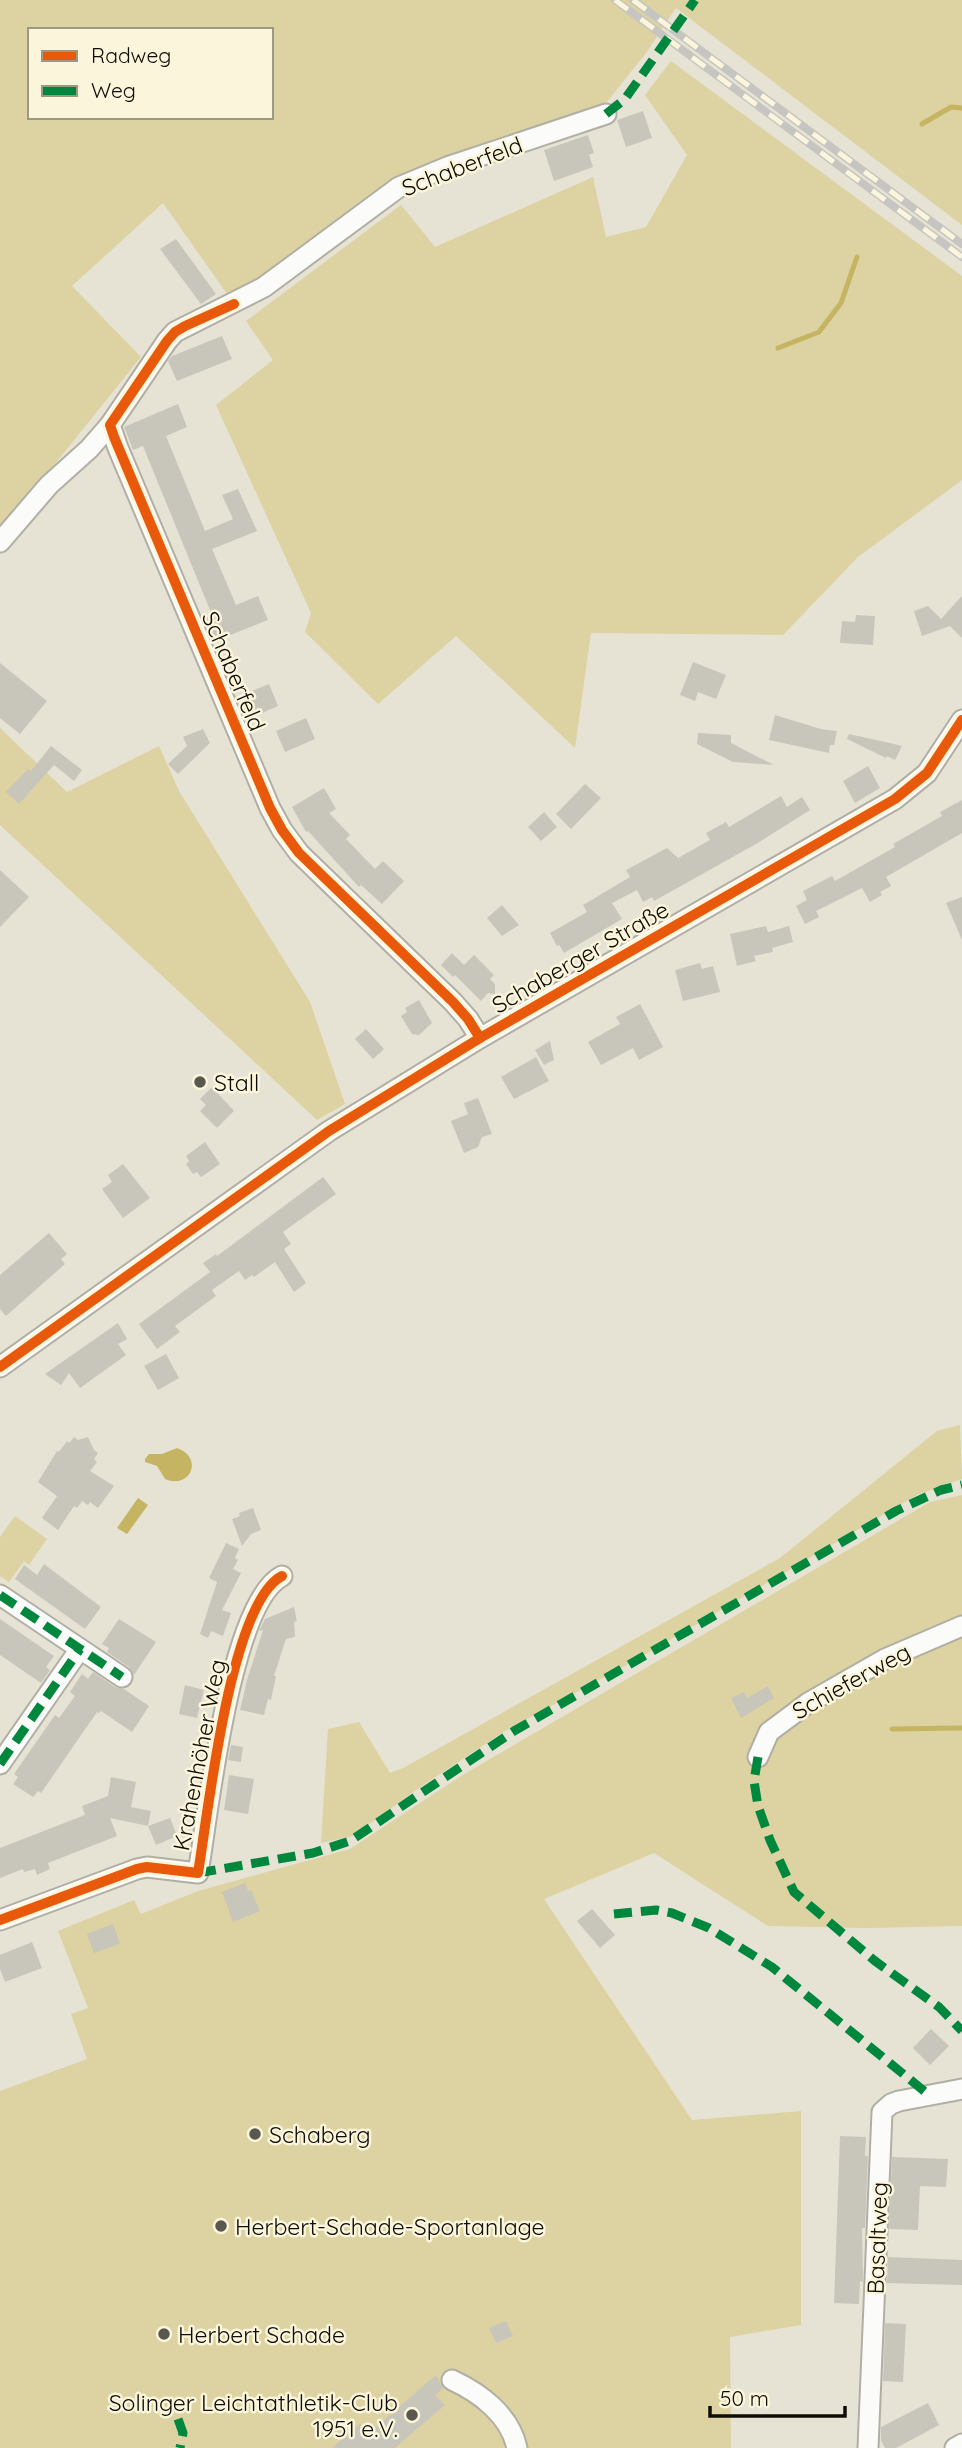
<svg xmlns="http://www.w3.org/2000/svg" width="962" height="2448" font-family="Quicksand,sans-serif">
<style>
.green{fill:#dcd2a2;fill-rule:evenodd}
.water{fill:#c5b562}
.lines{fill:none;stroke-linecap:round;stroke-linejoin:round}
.stream{stroke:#c5b562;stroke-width:5}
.building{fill:#c8c6bb}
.minor-casing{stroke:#b1afa4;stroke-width:23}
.minor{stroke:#fbfbf9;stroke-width:19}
.rail-casing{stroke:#c7c5c1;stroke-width:8}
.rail{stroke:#faf5db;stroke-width:5;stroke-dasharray:16;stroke-linecap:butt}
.quiet{stroke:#00873e;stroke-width:9;stroke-dasharray:18 9;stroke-linecap:butt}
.cycleway-casing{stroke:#faf5db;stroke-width:15}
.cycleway{stroke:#e8590c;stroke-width:10}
.poi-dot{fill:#5a574e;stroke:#faf5db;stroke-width:2.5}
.labels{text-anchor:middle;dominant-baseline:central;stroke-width:5;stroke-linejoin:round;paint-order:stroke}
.street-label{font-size:23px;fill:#0e0c05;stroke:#faf5db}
.poi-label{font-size:23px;fill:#0e0c05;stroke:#faf5db;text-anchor:start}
</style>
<rect width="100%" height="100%" fill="#e6e3d5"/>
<g class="green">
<path d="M0 0H962V225L676 8 646 53 602 108 399 177 262 281 230 298 163 203 72 286 141 357 0 532ZM30 30H271V117H30Z"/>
<polygon points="671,61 962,276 962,480 858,557 783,635 591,633 575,748 456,636 378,704 305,632 311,613 216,405 273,360 246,321 401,205 435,247 593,177 606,237 646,227 687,155 645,95"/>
<polygon points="0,728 67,792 159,746 179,791 310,1002 345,1104 317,1120 0,825"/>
<polygon points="960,1425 962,1479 917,1495 634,1661 505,1731 416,1790 353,1836 321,1843 328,1729 359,1722 390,1773 405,1767 780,1558 937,1431"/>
<polygon points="962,1495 962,1926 866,1928 768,1926 654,1853 544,1899 692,2120 801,2111 801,2325 730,2337 731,2448 0,2448 0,2091 87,2059 71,2014 88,2008 58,1931 134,1900 141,1914 198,1891 350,1849 461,1776 930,1502"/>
<polygon points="15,1516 47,1539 29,1565 24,1561 9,1582 0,1576 0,1537"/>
</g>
<g class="water">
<path d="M177 1448C204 1457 191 1490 165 1479L157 1466 145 1462V1459L149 1454H162Z"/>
<polygon points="138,1498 148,1505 127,1534 117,1528"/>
</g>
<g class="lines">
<g class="stream">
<polyline points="922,124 951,107 962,108"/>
<polyline points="778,348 819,332 841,303 857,257"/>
<polyline points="892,1729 962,1728"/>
</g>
</g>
<g class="building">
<polygon points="643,111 652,138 626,147 617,120"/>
<polygon points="588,135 594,153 589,155 593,167 554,181 544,150"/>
<polygon points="176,239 216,294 201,304 160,249"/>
<polygon points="222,336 232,359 177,381 168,361 172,356"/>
<polygon points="178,404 187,427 166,436 205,531 233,519 222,495 238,489 257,531 212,549 236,605 258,596 268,620 213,642 203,619 212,615 143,446 133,450 124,427"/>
<polygon points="962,596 962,638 950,626 922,636 914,611 928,606 941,619"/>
<polygon points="856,615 875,616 873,645 840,643 842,621 855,622"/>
<polygon points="693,662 726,675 716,699 698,692 695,701 680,695"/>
<polygon points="0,663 47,701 20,734 0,718"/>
<polygon points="269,684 278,706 255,716 245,694"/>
<polygon points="775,715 821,729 837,731 834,745 830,745 829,753 769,740"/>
<polygon points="306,718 315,739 285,752 276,731"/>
<polygon points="203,729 210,743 178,774 168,764 187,746 183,737"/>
<polygon points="698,733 731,735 731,743 774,765 733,762 697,744"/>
<polygon points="849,734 894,744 902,746 895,760 887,756 886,758 847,739"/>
<polygon points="51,746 82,770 74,781 54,765 19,804 6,792 28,769 31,771"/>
<polygon points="868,766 880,788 855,803 843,781"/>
<polygon points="585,784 601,798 571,829 556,814"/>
<polygon points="324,788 336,809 329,813 350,835 346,839 375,869 383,861 404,881 382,904 361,885 359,887 308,831 306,832 292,807"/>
<polygon points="781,796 787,807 802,797 810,810 756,844 654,901 652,897 643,902 637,890 612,903 622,919 564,953 559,945 557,946 550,933 587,912 583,905 630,877 626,870 667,848 678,858 710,840 706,833 726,822 729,827"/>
<polygon points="962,800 962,833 886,877 891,886 880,892 882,895 870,902 862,888 816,911 819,917 805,924 796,906 807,900 803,891 832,876 835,881 895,847 893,844 942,816 940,812"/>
<polygon points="544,812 557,827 541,841 528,827"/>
<polygon points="0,870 29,897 0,927"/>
<polygon points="962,897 962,940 946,903"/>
<polygon points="502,905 519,925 502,936 487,918"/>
<polygon points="766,926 768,932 789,926 793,942 772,948 773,952 754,956 756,961 737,966 730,934"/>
<polygon points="452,953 464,965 474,955 494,975 490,979 495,984 495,994 488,993 481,1001 455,975 453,977 441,965"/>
<polygon points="700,963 702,969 713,966 720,992 683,1001 675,970"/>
<polygon points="419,1000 432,1023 419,1035 412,1034 401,1016 407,1012 405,1008"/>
<polygon points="640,1004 663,1047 639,1060 633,1048 601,1065 588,1042 620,1024 616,1017"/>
<polygon points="366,1029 384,1049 373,1059 355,1039"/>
<polygon points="550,1041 554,1060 544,1065 535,1050"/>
<polygon points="536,1057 549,1081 514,1099 501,1077"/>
<polygon points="212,1087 234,1111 217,1128 200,1111 206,1105 200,1099"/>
<polygon points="478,1098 492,1134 482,1137 478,1147 464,1153 451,1121 468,1114 464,1103"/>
<polygon points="205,1142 220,1164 201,1177 197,1172 193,1174 186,1164 189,1161 186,1156"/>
<polygon points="123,1164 150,1198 123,1218 102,1189 112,1182 108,1175"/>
<polygon points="323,1177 336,1194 283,1232 291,1244 284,1249 306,1283 294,1292 275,1262 254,1277 252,1275 245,1280 239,1271 212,1290 216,1296 175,1326 180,1332 157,1349 139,1324 210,1272 203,1263 216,1254 217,1256"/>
<polygon points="49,1233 67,1254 61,1259 65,1264 6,1316 0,1309 0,1275"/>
<polygon points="118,1323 127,1339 118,1344 126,1355 80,1388 69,1373 61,1385 45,1374"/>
<polygon points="166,1354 179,1378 158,1390 144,1366"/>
<polygon points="74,1437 78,1440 88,1437 94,1450 98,1453 94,1459 97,1462 90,1471 114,1486 98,1508 90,1502 88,1505 82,1501 77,1508 74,1506 58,1530 42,1518 57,1496 38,1482 57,1451 59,1452 67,1441 69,1443"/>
<polygon points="253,1508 261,1530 251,1534 242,1546 232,1519 240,1516 239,1513"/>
<polygon points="226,1543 239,1549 235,1558 238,1560 233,1569 241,1573 222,1610 231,1613 223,1636 211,1631 208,1638 200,1634 217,1582 209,1578"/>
<polygon points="44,1564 101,1607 85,1629 15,1579 24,1565 37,1575"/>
<polygon points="294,1607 297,1621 294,1622 295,1637 286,1639 274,1676 276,1676 271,1700 268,1699 264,1715 240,1710 247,1680 263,1630 259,1631 265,1619"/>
<polygon points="0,1619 54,1656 46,1667 50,1670 41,1683 0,1655"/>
<polygon points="119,1619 156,1642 134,1675 129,1667 107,1652 109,1648 102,1644"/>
<polygon points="93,1672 115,1687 124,1689 149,1706 132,1732 101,1711 99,1713 97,1712 41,1793 38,1791 33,1797 13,1784 18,1777 14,1774 55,1715 59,1718 75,1696 70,1692 82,1674 88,1679"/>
<polygon points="185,1685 204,1690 197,1718 179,1714"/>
<polygon points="768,1686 774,1698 741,1718 731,1698 744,1692 747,1698"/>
<polygon points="231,1745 243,1747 241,1762 228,1760"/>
<polygon points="229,1775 254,1779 248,1814 224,1810"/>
<polygon points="111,1777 136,1782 131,1807 151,1811 148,1826 110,1818 117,1836 48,1863 50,1869 37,1875 35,1869 24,1872 23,1869 0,1878 0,1848 85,1815 82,1806 108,1796"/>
<polygon points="170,1818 177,1836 156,1845 148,1826"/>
<polygon points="245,1883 248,1891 251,1890 260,1911 233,1922 222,1892"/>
<polygon points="592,1909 615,1935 600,1948 577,1921"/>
<polygon points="113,1924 120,1944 94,1953 87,1934"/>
<polygon points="32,1942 42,1968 5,1982 0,1969 0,1955"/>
<polygon points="931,2029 949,2046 930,2065 913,2048"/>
<polygon points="840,2136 866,2137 865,2156 868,2156 865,2228 862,2228 863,2282 860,2281 859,2304 834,2303"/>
<polygon points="892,2157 948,2159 946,2187 920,2186 918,2230 889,2229"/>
<polygon points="888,2257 962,2260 962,2285 887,2283"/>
<polygon points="506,2321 513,2336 496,2343 489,2328"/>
<polygon points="885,2323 906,2324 903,2382 883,2381"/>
<polygon points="436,2375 443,2388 435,2395 445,2405 395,2448 332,2448 360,2424 368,2434"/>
<polygon points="928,2403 939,2425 896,2448 885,2448 881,2440 881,2427"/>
</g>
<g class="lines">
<g class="minor-casing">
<g id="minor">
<polyline points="0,542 49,485 89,449 110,425"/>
<polyline points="480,1038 468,1019 453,1002 299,853 282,830 270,808 118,448 110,425 167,341 175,332 264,287 399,187 447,167 606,114"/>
<polyline points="0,1367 329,1131 480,1038 895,799 927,773 962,720"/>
<polyline points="0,1595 122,1677"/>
<polyline points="758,1757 769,1732 808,1703 885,1659 962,1626"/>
<polyline points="0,1764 80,1649"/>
<path d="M0 1920 137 1869 147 1867 198 1873C208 1814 230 1603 282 1576"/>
<path d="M452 2380C480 2393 510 2415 517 2448"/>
<polyline points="868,2448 882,2112 891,2104 899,2101 962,2089"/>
<polyline points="955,2448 962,2444"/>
</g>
</g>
<use href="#minor" class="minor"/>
<g class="rail-casing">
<g id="rail">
<polyline points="615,0 962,257"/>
<polyline points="633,0 962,244"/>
</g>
</g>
<use href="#rail" class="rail"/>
<g class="quiet">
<polyline points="606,114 625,99 695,0"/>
<polyline points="0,1595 122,1677"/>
<polyline points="758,1757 754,1781 758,1806 770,1840 794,1892 875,1961 939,2007 962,2031"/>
<polyline points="0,1764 80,1649"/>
<polyline points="198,1873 313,1853 350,1841 514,1731 896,1511 941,1490 962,1485"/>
<polyline points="614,1914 656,1910 672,1913 709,1928 772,1967 929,2095"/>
<polyline points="178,2419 183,2433 180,2448"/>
</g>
<g class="cycleway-casing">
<g id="cycleway">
<polyline points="234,304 185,326 175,332 167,341 110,425 114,437 270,808 282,830 299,853 453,1002 468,1019 480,1038"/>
<polyline points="0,1367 329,1131 480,1038 895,799 927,773 962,720"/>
<path d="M0 1920 137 1869 147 1867 198 1873C208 1814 230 1603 282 1576"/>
</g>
</g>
<use href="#cycleway" class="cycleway"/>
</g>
<g class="poi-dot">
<circle cx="200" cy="1082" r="7"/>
<circle cx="255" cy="2134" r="7"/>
<circle cx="221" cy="2226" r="7"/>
<circle cx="164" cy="2334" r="7"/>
<circle cx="412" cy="2415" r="7"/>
</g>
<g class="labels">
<g class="street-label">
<text transform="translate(462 166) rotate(-21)">Schaberfeld</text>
<text transform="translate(234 671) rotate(67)">Schaberfeld</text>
<text transform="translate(580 957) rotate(-30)">Schaberger Straße</text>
<text transform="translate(851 1681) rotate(-29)">Schieferweg</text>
<text transform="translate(199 1755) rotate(-79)">Krahenhöher Weg</text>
<text transform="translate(877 2238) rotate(-88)">Basaltweg</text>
</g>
<g class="poi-label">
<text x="214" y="1082">Stall</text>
<text x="269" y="2134">Schaberg</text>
<text x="235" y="2226">Herbert-Schade-Sportanlage</text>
<text x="178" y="2334">Herbert Schade</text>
<text x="398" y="2402" text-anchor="end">Solinger Leichtathletik-Club<tspan x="398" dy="26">1951 e.V.</tspan></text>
</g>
</g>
<rect x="28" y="28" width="245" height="91" fill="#faf5db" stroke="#9c9885" stroke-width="2"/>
<rect x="42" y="51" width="35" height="10" fill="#e8590c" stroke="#9c9885" stroke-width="2"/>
<text x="91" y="63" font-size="21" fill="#0e0c05">Radweg</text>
<rect x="42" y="86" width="35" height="10" fill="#00873e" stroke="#9c9885" stroke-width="2"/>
<text x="91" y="98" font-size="21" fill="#0e0c05">Weg</text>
<path d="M710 2406v10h135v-10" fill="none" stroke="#0e0c05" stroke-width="3.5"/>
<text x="720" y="2406" font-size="21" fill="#0e0c05" stroke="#faf5db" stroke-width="5" paint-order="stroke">50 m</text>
</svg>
